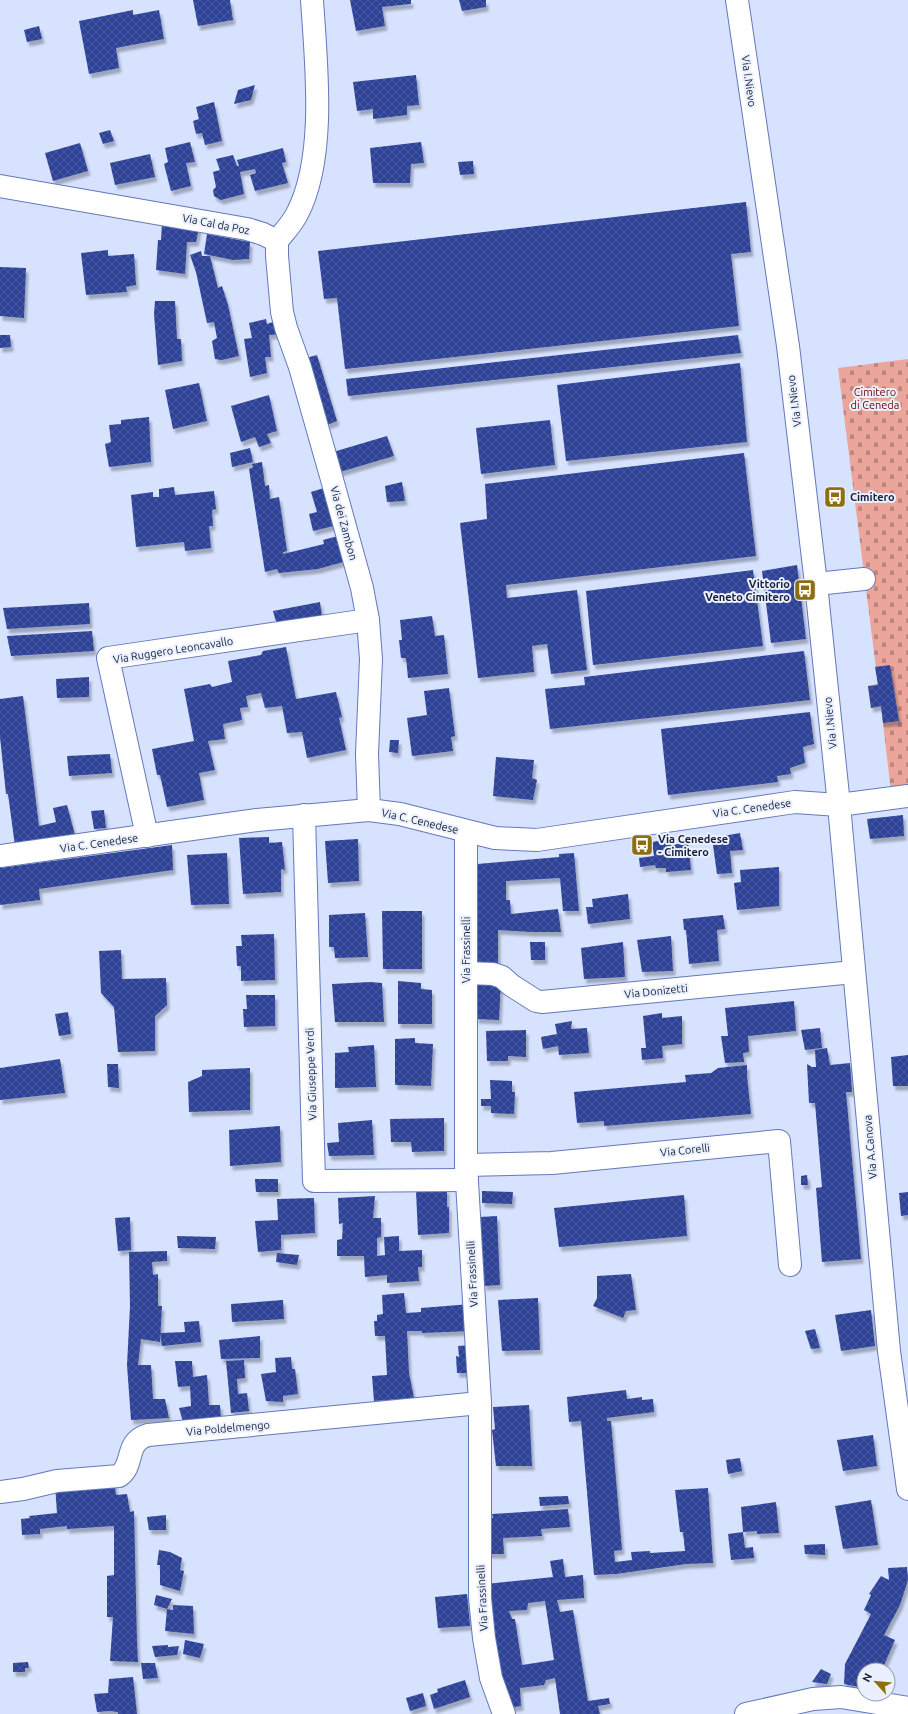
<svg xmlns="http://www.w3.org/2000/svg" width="908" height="1714" font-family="Ubuntu,sans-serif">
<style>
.cemetery{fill:url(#cemetery-stones)}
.building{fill:url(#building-cross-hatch);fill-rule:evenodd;filter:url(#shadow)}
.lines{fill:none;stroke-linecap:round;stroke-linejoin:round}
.minor-casing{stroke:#6379b9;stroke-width:24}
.minor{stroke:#fff;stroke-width:22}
.labels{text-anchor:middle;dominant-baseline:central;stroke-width:4;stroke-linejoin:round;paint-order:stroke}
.street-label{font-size:11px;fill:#172039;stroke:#eaf0fe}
.park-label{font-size:11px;fill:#6e0504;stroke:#eaf0fe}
.poi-label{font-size:11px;font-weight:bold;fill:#172039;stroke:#eaf0fe;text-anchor:start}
</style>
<defs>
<pattern id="cemetery-stones" width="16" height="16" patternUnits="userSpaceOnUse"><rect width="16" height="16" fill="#eba59b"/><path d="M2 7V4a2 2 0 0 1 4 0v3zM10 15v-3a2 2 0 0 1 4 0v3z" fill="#bd867f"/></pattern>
<pattern id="building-cross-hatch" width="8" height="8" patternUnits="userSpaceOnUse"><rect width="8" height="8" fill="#2e4397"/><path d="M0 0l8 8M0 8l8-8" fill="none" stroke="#4a5ba0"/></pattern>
<filter id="shadow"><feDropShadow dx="2.5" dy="4.5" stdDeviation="1" flood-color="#0004"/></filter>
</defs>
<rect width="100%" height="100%" fill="#d7e2ff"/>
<polygon class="cemetery" points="908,359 908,790 891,792 881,706 871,708 868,686 878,684 838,368"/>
<g class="building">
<polygon points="193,0 230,0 233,20 198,26"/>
<polygon points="350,0 411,0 411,4 382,7 385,26 356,31"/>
<polygon points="459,0 486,0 486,7 462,11"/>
<polygon points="133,10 133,15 159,10 164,39 116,48 119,68 89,74 79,21"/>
<polygon points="39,26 42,39 27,42 24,30"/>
<polygon points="416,75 419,105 407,106 407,115 373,119 373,109 357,111 353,82"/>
<polygon points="255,85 251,100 234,104 238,90"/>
<polygon points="214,102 222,141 205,145 202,133 196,134 193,121 199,119 196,107"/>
<polygon points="110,130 114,141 103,144 99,133"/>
<polygon points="190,142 195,162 186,163 191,186 171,191 164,164 168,162 165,148"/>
<polygon points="421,142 424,163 411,164 410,183 373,183 370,148"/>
<polygon points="80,143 88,171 53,181 45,153"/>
<polygon points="283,148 286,162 282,163 288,183 255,191 250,175 256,173 255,169 240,172 244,194 221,200 214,196 213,190 216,187 213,172 220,170 216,159 233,155 237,166 239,166 237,160"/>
<polygon points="150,154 155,177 115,185 110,163"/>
<polygon points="473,161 474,174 460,175 458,162"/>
<polygon points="746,202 751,252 731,254 739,326 345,369 337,298 324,299 318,251"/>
<polygon points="162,223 199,228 196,242 187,242 185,274 156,270 158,240 161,240"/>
<polygon points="207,234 250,242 249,259 233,260 204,254"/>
<polygon points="108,250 108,256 134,254 136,285 126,287 127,292 86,295 81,253"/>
<polygon points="201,251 202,256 210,256 218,288 222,286 228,305 239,356 222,360 215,359 212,341 217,338 214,322 207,323 196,272 190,255"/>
<polygon points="0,267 26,268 24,318 0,316"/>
<polygon points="155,301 175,301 177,339 181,339 182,361 158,365 154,314"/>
<polygon points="266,319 267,324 279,320 283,334 269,335 271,357 265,357 267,373 250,377 244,339 252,338 249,323"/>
<polygon points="0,335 10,335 11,347 0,348"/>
<polygon points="738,335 741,353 348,396 346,379"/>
<polygon points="317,355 337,421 327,425 306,358"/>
<polygon points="740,363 747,442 566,461 557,385"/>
<polygon points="199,383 207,421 173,429 165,390"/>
<polygon points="269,395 277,431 267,434 271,443 259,447 255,437 241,442 231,406"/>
<polygon points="149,417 151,462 109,467 105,444 111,442 109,425 121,424 121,420"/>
<polygon points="550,420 555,465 481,474 476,428"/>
<polygon points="387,436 394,456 340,472 333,452"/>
<polygon points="250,448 253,462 232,467 230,453"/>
<polygon points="744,453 756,556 506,585 507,598 577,590 587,670 551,674 547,644 532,646 534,672 478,678 460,523 487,519 485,484"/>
<polygon points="262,462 265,486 269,485 270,499 279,497 287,551 283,552 283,554 324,544 323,540 338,536 347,561 318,569 279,573 277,569 265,572 249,469 253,467 252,464"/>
<polygon points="402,482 405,501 387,502 385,486"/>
<polygon points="174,487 175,495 214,491 216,509 212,510 213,526 209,526 211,548 185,551 184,542 136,547 131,495 153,492 153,497 159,497 159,489"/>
<polygon points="327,487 338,525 313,531 309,514 317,512 311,492"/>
<polygon points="797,565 806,639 771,643 762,571"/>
<polygon points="753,570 763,646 593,665 586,591"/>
<polygon points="320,602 322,617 277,625 273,611"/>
<polygon points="89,603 90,624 7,629 3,608"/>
<polygon points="432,616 435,636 444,635 448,674 408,678 406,658 401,658 399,640 402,640 400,620"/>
<polygon points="92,631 94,651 11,656 7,636"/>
<polygon points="286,647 296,699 336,692 342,717 339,718 346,750 307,758 302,732 287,733 282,706 265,708 261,693 246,696 248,707 240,708 242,720 223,724 225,739 208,741 215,770 199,773 204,800 167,807 160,775 157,775 152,749 194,741 184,689 210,684 212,687 232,682 228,661 261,655 263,651"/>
<polygon points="804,651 810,700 550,729 545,689 585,685 584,677"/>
<polygon points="890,665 899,721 883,723 881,706 871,708 868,686 878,685 875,667"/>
<polygon points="89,677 89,697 57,698 56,679"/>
<polygon points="449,688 455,736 451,737 453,751 412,756 407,718 427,715 424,691"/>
<polygon points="23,696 39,826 56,822 53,808 67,805 76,839 15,846 8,794 6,794 0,737 0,699"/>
<polygon points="810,712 814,744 803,747 805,763 790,768 791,774 777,776 778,782 668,795 661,729"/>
<polygon points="390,740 399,740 398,753 389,752"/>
<polygon points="110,754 112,773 69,776 67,756"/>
<polygon points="496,757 534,760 532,778 537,780 533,800 493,796"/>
<polygon points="104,810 106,828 94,829 91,811"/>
<polygon points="903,815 904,836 870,839 867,819"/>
<polygon points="740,833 743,850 730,851 732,873 717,874 712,838"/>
<polygon points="269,837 269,843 282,842 285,870 281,869 281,892 243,894 239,838"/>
<polygon points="358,839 359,881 328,883 325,841"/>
<polygon points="671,839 672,845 688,842 691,870 666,872 666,868 656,868 655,865 640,867 639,858 654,856 652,842"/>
<polygon points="172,845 173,870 39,889 40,900 0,905 0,868"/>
<polygon points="227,853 229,904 191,905 187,855"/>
<polygon points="574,853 579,911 563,911 560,878 506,881 506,900 510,900 511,914 558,909 561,932 532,932 498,930 498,966 475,965 477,864 559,857 559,854"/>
<polygon points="779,867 779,906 737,910 734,883 741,882 740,870"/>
<polygon points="628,894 630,919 588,924 586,907 593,907 592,899"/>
<polygon points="382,911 422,911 422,969 383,969"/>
<polygon points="365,913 368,957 335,958 334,947 329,947 329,915"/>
<polygon points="723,915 725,929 717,930 719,961 689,964 686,930 684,930 683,919"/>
<polygon points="274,934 275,980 241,981 241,966 237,966 236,946 242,946 241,935"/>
<polygon points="671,936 673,971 642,972 637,940"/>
<polygon points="530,942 545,942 545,960 531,960"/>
<polygon points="623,942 625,977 584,979 581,948"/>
<polygon points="121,950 122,979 166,978 167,1005 155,1016 155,1051 118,1052 114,1007 101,993 99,951"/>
<polygon points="476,979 501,979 499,1020 476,1019"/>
<polygon points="398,981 421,983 421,989 432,990 432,1024 398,1024"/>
<polygon points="370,982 382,983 384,1022 335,1022 332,984"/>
<polygon points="246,995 275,995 275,1026 244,1027 243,1009 247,1009"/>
<polygon points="794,1001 796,1031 748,1036 749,1052 743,1053 744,1062 725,1063 721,1036 728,1036 725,1008"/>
<polygon points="68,1012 71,1034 59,1036 55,1014"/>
<polygon points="662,1013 662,1018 682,1016 682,1044 662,1046 663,1058 642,1060 641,1048 646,1048 643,1016"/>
<polygon points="572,1021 571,1029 587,1028 589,1053 559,1055 558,1046 543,1049 541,1037 557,1034 555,1024"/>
<polygon points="820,1028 822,1048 805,1050 801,1030"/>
<polygon points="526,1030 526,1057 508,1056 508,1061 487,1061 486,1031"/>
<polygon points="415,1038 415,1043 433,1044 431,1086 395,1085 395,1039"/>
<polygon points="374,1045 376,1087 335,1088 335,1053 349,1052 348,1047"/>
<polygon points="827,1048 830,1065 850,1063 852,1092 846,1092 861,1259 822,1262 816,1188 822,1187 815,1103 809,1103 807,1064 812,1067 816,1067 815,1050"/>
<polygon points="908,1055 908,1086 893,1086 891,1057"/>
<polygon points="60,1059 65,1093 0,1100 0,1068"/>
<polygon points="107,1064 118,1064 119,1088 108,1087"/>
<polygon points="747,1065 747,1076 751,1114 604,1126 604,1121 577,1123 574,1092 686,1082 685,1075 711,1073 718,1068"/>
<polygon points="250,1068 250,1110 189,1112 188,1082 202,1076 202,1070"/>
<polygon points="490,1080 512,1081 512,1092 515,1092 514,1114 491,1113 491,1106 481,1106 481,1099 491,1099"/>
<polygon points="444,1118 444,1151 412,1152 411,1142 391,1142 390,1119"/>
<polygon points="372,1120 374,1155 329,1156 327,1143 339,1142 338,1123"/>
<polygon points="280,1126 281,1162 230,1166 229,1130"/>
<polygon points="807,1175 808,1185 801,1185 801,1176"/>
<polygon points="255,1179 278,1179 278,1192 256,1192"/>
<polygon points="447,1189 447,1207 449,1207 449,1233 418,1235 416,1191"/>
<polygon points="482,1191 513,1192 512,1204 482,1203"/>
<polygon points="908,1192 908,1215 901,1216 899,1193"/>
<polygon points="684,1195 687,1236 559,1247 554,1208"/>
<polygon points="375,1196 373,1218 381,1218 381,1237 377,1238 377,1256 385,1255 384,1237 399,1236 399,1251 422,1250 422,1267 418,1267 419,1281 387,1283 387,1275 365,1277 364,1256 337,1256 337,1240 342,1239 343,1223 339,1224 338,1198"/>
<polygon points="314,1198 315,1233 281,1235 281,1250 258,1252 255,1221 278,1220 277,1199"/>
<polygon points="497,1216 500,1285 484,1286 480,1217"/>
<polygon points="130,1217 131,1250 118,1251 115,1218"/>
<polygon points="177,1236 216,1237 215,1249 178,1248"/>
<polygon points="167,1251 167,1261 152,1262 153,1275 158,1274 158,1306 162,1306 160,1342 141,1339 138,1365 151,1365 153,1399 165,1399 169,1418 131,1420 127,1365 130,1306 129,1252"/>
<polygon points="277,1253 299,1255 297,1265 276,1262"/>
<polygon points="631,1274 636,1310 626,1311 623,1318 593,1306 597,1298 597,1276"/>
<polygon points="404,1293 406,1313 421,1312 421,1308 471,1304 472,1331 422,1333 422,1331 407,1331 409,1373 414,1398 374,1401 372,1376 387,1375 385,1336 375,1336 374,1321 377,1321 377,1315 383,1314 382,1295"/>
<polygon points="538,1298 540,1350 502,1351 498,1300"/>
<polygon points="283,1300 284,1319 232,1322 231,1304"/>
<polygon points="871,1310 875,1346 841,1351 835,1315"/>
<polygon points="199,1321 201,1342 162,1346 160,1333 185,1332 184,1322"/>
<polygon points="815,1329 820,1348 811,1349 805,1331"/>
<polygon points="260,1336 260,1358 221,1359 219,1340"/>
<polygon points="472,1345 471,1373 457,1373 456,1356 459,1357 458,1346"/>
<polygon points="291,1357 292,1369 295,1369 298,1394 283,1396 283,1402 266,1401 261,1374 276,1372 275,1358"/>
<polygon points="244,1360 245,1378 237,1379 238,1394 247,1393 249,1411 231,1413 226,1361"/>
<polygon points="175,1361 192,1361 193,1377 207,1375 209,1405 220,1405 221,1420 183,1422 179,1408 191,1406 190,1386 178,1387"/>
<polygon points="626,1390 627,1399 642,1397 642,1400 653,1399 654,1412 607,1418 607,1421 611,1421 622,1550 614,1551 615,1562 632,1560 631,1552 650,1551 650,1553 685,1551 683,1532 680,1532 675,1490 708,1488 713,1563 686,1564 616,1574 594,1575 581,1421 569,1422 567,1397"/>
<polygon points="529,1405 532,1466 496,1466 492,1430 495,1429 493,1407"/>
<polygon points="873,1435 877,1466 843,1471 837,1440"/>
<polygon points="740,1458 742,1471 728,1474 726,1460"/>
<polygon points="114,1480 116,1495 127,1494 130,1512 134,1511 137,1642 138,1662 110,1661 113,1617 107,1617 107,1576 114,1575 114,1526 67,1529 67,1526 40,1529 40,1534 22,1535 21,1519 30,1518 29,1516 57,1513 55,1485"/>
<polygon points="568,1496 569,1504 540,1506 539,1497"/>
<polygon points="871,1500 878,1545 843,1549 835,1506"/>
<polygon points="776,1502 779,1533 757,1534 757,1531 743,1532 741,1507"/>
<polygon points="568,1509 570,1527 541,1529 542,1536 503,1538 504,1554 488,1554 485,1518 493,1518 492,1514"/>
<polygon points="166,1515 166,1530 149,1530 147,1517"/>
<polygon points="743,1532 745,1548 753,1547 754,1558 731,1560 728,1534"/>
<polygon points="825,1544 825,1555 805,1554 804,1545"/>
<polygon points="159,1550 170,1552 182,1558 180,1570 184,1571 180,1591 160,1585 160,1565 157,1565"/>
<path d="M563 1559 565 1577 583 1575 584 1598 557 1600 560 1612 573 1610 588 1701 609 1698 610 1704 598 1706 600 1714H560L555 1678 546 1680 544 1685 520 1688 521 1706 509 1708 498 1674 486 1584 553 1577 550 1561ZM545 1601 554 1660 522 1665 515 1619H512L509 1611 527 1610 528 1603Z"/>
<polygon points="907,1567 908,1580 900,1605 884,1635 895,1640 882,1670 864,1670 864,1688 844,1684 845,1664 871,1614 864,1610 871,1595 869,1594 881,1576 889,1580 888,1568"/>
<polygon points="467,1594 470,1626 438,1628 435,1597"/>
<polygon points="156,1595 172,1599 167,1609 154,1605"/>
<polygon points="173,1605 193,1606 194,1634 165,1631 167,1609 173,1610"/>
<polygon points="185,1640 204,1644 200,1658 183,1654"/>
<polygon points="168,1645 168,1647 179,1646 177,1655 155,1657 152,1646"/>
<polygon points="28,1662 29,1668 25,1668 25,1672 13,1672 13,1663"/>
<polygon points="141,1663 155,1663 158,1678 143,1679"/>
<polygon points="821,1669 831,1674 827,1684 812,1682"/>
<polygon points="133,1677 137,1714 118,1714 118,1712 110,1711 97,1712 94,1694 108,1693 109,1679"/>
<polygon points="465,1680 470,1697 434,1709 430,1695 438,1692 437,1689"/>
<polygon points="423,1693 426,1706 410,1711 406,1698"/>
</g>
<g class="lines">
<g class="minor-casing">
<g id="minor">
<polyline points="737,0 788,346 816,584 839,805 889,1351 908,1489"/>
<path d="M0 186 247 229 263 234 277 241C284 232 292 224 297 214 327 157 316 63 312 0"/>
<polyline points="277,241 277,256 282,312 286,328 300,367 331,476 362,588 368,620 371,659 367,754 369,810"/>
<polyline points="816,584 864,579"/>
<polyline points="304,815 314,1181 467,1180"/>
<polyline points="466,832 466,1165 480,1403 480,1598 484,1638 491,1678 504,1714"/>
<polyline points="147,836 108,658 368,620"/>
<polyline points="0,856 257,820 369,810 400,814 495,838 537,840 795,802 839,805 908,796"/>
<polyline points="466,973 493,974 502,977 511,985 536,1001 542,1002 854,972"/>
<polyline points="466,1165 552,1163 779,1141 790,1265"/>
<path d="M0 1492 23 1489 57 1481 119 1476C135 1465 124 1442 148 1435L480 1403"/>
<polyline points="746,1714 813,1699 841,1697 908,1708"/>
</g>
</g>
<use href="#minor" class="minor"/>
</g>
<defs>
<g id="bus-square" transform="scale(1.15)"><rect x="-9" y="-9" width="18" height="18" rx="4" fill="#8d6f12" stroke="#eaf0fe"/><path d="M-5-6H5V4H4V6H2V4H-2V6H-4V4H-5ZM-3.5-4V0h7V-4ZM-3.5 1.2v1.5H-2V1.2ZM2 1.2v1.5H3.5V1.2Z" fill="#fff"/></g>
</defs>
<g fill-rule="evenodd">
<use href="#bus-square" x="835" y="497"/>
<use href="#bus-square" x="805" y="590"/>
<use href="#bus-square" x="642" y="845"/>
</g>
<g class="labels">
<g class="street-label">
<text transform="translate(749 81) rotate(82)">Via I.Nievo</text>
<text transform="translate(216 224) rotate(11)">Via Cal da Poz</text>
<text transform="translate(794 401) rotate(-97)">Via I.Nievo</text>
<text transform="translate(344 523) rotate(75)">Via dei Zambon</text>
<text transform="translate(173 650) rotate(-9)">Via Ruggero Leoncavallo</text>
<text transform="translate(830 723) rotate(-96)">Via I.Nievo</text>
<text transform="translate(752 808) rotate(-8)">Via C. Cenedese</text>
<text transform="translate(420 821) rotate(13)">Via C. Cenedese</text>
<text transform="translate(99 843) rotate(-8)">Via C. Cenedese</text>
<text transform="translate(466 950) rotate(-90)">Via Frassinelli</text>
<text transform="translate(656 991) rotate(-6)">Via Donizetti</text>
<text transform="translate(311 1074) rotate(-92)">Via Giuseppe Verdi</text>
<text transform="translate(870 1147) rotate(-95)">Via A.Canova</text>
<text transform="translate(685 1150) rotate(-6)">Via Corelli</text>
<text transform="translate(472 1274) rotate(-93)">Via Frassinelli</text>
<text transform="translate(228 1428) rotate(-5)">Via Poldelmengo</text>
<text transform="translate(482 1598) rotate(-93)">Via Frassinelli</text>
</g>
<g class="park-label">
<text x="875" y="392">Cimitero<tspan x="875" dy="13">di Ceneda</tspan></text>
</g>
<g class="poi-label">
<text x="850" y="497">Cimitero</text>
<text x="790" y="584" text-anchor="end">Vittorio<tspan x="790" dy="13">Veneto Cimitero</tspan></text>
<text x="658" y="839">Via Cenedese<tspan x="658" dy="13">- Cimitero</tspan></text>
</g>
</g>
<g transform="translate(876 1682) rotate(297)"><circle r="19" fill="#eaf0fe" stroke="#969daf"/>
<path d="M0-3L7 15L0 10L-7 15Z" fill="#8d6f12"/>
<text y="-6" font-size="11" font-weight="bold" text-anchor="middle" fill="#172039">N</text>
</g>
</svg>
